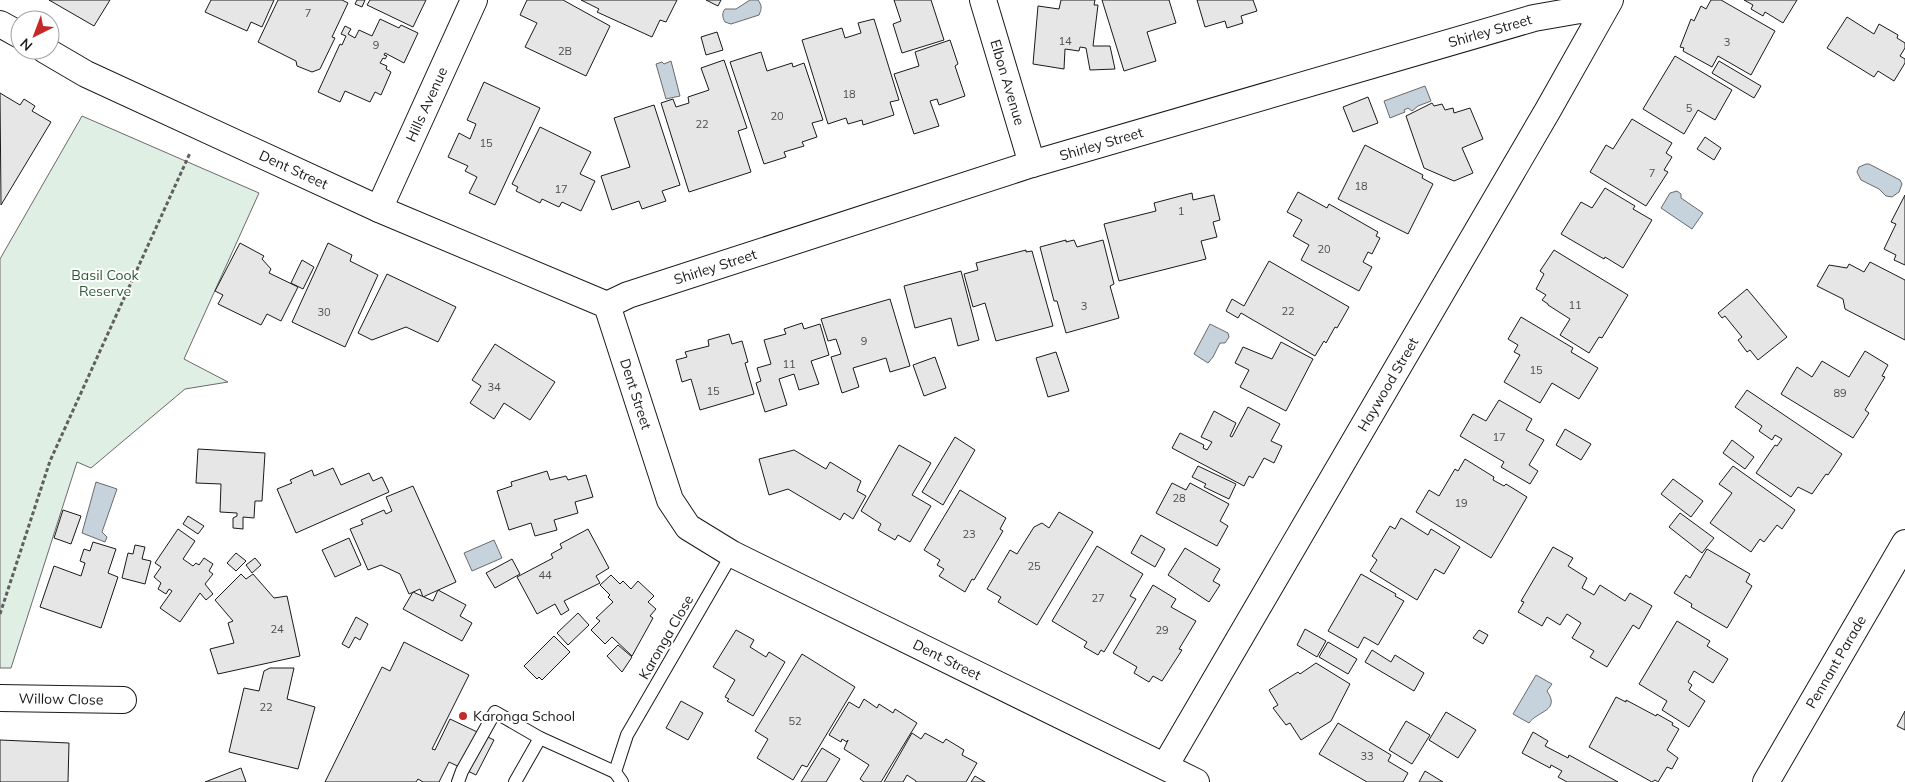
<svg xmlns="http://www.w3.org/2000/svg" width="1905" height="782" font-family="Mulish,sans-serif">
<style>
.green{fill:#e0efe3;stroke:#6a6a6a}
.water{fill:#c6d2dc;stroke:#6a6a6a}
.building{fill:#e6e6e6;stroke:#1a1a1a}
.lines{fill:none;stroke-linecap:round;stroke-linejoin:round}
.lane-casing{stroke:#1a1a1a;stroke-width:14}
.street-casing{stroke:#1a1a1a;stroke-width:28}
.path{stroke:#5f5f5f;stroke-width:3;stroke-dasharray:4 2.5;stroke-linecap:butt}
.lane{stroke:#fff;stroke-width:12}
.street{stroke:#fff;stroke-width:26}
.poi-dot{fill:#c62828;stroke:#fff;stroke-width:2}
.labels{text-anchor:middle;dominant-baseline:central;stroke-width:4;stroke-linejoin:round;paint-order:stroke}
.number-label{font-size:11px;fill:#4d4d4d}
.street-label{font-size:14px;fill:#1a1a1a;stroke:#fff}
.park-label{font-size:14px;fill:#2b5a34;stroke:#fff}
.poi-label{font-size:14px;fill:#1a1a1a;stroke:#fff;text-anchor:start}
</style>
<rect width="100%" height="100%" fill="#fff"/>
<polygon class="green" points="82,116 259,193 184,359 228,382 185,389 91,468 77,462 11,668 0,668 0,259"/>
<g class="water">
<path d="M750 0H758C762 6 762 8 759 15L731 24 725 22C722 17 722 13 725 9H736Z"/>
<polygon points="671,61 680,96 666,99 656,64 662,62 664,64"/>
<polygon points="1425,86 1431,101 1418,106 1412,111 1408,108 1404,110 1405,112 1390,118 1384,101"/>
<polygon points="1866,164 1869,164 1900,180 1902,184 1899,192 1892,197 1886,196 1879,189 1861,180 1857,172 1859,167"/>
<polygon points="1677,191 1681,194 1681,198 1703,213 1692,229 1661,208 1670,193"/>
<polygon points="1210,324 1228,333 1229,337 1225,343 1220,343 1213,357 1208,363 1194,354"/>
<polygon points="96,482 117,489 102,532 107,537 105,542 82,533"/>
<polygon points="494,540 502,558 472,571 464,553"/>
<path d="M1536 675 1552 684 1547 691C1561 711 1537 711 1529 723L1513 714Z"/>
</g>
<g class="building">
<polygon points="49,0 110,0 94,26"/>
<polygon points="211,0 274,0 262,27 251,22 247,31 205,12"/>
<polygon points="278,0 342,0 348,3 332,37 335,38 320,69 312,72 297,66 296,61 258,42"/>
<polygon points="357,0 365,0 362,7 355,4"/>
<polygon points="370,0 426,0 413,27 367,5"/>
<polygon points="527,0 563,0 610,26 586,76 525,47 537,23 520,15"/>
<polygon points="581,0 677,0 666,22 660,20 652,37 597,12 599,9"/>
<polygon points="706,0 721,0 718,6"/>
<polygon points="894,0 931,0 944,40 902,53 893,24 901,21"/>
<polygon points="1061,0 1095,0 1094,5 1098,5 1093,46 1110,46 1115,69 1090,70 1086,48 1080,47 1079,51 1065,49 1064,69 1033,64 1038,6 1059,9"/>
<polygon points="1102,0 1169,0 1176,23 1147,32 1156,61 1124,71"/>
<polygon points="1197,0 1253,0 1257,11 1241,16 1243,23 1227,28 1225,21 1205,27"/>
<polygon points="1711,0 1721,0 1775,31 1751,75 1718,56 1712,67 1683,51 1684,48 1680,47 1691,19 1694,21 1701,6 1706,9"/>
<polygon points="1744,0 1797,0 1783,23 1765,12 1763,16 1751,9 1753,5"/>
<polygon points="1847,17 1874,34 1879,24 1898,35 1897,38 1905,43 1905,48 1900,56 1905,59 1905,63 1894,81 1878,71 1874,77 1827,48"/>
<polygon points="380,19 399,28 401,25 418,33 404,63 385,53 384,55 387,56 385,59 383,58 380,63 387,66 386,69 391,72 381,95 375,92 370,102 345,91 340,102 318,92 340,44 342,45 346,36 341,34 345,26 351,29 348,34 355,38 359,30 372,36"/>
<polygon points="874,19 899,100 890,102 894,115 863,125 862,120 848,124 846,118 828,124 802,40 842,28 845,38 861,33 858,23"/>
<polygon points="717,32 723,50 706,55 701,37"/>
<polygon points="950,40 958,64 955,66 965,96 939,105 937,99 930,101 939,126 914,134 894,74 919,66 915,52"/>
<polygon points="761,52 767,71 792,63 793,67 804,63 823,120 812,123 817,137 802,142 804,146 784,152 786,157 764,164 730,62"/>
<polygon points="1675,56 1732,90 1715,120 1698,110 1684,134 1643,109"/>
<polygon points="724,60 747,128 738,131 751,172 689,192 661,103 673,99 676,107 689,103 688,97 709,90 701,68"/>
<polygon points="1719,61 1761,86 1754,98 1712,73"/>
<polygon points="484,82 540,108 495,205 469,193 477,177 465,171 468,166 448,157 459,133 470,139 476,124 467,120"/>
<polygon points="0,93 20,105 24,99 35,106 32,111 51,122 1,205"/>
<polygon points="1368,97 1378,123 1353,132 1343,107"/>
<polygon points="1432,103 1434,106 1442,104 1445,110 1453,108 1454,113 1470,108 1483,139 1462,148 1473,173 1454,181 1424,168 1406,116"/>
<polygon points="654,105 680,185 662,191 666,201 642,209 639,201 612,210 601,176 630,167 614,118"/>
<polygon points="1632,119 1672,143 1666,153 1672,157 1664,170 1668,172 1646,206 1590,172 1606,145 1613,149"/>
<polygon points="540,127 591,152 580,174 595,181 581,211 562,202 559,207 542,199 540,203 516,191 518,187 512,184"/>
<polygon points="1705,137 1721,148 1714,160 1697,149"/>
<polygon points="1365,145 1423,175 1422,178 1433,184 1408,234 1338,199"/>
<polygon points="1605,188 1635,206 1633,209 1652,220 1623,268 1605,257 1604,259 1561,234 1581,202 1592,208"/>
<polygon points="1298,192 1327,208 1329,204 1378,232 1376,236 1380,238 1372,254 1368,252 1363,262 1372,267 1359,291 1301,260 1309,245 1293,236 1302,220 1287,212"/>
<polygon points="1192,193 1193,200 1214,195 1220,220 1213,222 1217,237 1201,241 1206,259 1119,281 1104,224 1156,211 1154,203"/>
<polygon points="1905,195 1905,265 1894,260 1896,255 1884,249 1896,224 1891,222"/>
<polygon points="1066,240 1066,242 1074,240 1077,247 1103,240 1114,284 1110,286 1119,318 1066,333 1057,301 1054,301 1040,247"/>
<polygon points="240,243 264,256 262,259 271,269 269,273 298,287 281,321 267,314 261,325 218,304 223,295 215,291"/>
<polygon points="328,243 352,255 350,261 378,275 345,347 292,322"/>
<polygon points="1026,250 1026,252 1032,251 1053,326 996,341 985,303 973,307 964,274 978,270 976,263"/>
<polygon points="1554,250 1628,295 1602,338 1599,337 1589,353 1560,335 1570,319 1548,305 1548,304 1542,300 1546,295 1536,289 1544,274 1540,271"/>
<polygon points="302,260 314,267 303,289 291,283"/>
<polygon points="1269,261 1349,307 1337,328 1335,327 1326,343 1324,341 1315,356 1241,313 1238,318 1226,311 1232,299 1244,306"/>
<polygon points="1870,262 1905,280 1905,340 1845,309 1843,299 1817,286 1829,265 1847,268 1849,264 1864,272"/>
<polygon points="961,271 979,340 958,346 951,318 915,328 904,286"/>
<polygon points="387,274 456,307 438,342 406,327 372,340 358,333"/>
<polygon points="1747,289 1787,337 1758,360 1750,350 1747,352 1738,340 1742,337 1725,316 1722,318 1718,313"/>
<polygon points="890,299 910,366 890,372 886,358 853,368 859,387 842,393 831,357 841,354 836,339 828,341 821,319"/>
<polygon points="1521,317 1573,348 1571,352 1598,368 1579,399 1552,383 1540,403 1504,382 1520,355 1514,352 1518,345 1508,339"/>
<polygon points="802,323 804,329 820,324 829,355 811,361 819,384 799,390 794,374 779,379 787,405 765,412 756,383 761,381 757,368 771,364 764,340 786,334 784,329"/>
<polygon points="729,334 732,344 742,341 748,362 745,363 754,394 700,410 691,379 682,382 676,360 687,357 685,352 709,346 708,340"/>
<polygon points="1281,342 1313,359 1286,411 1240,387 1249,370 1235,363 1243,347 1272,359"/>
<polygon points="495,344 555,382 530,420 504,403 494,419 470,403 481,386 472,380"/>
<polygon points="1865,351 1888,365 1882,376 1885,377 1865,410 1869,413 1853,438 1781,394 1797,367 1812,377 1822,361 1849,377"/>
<polygon points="1056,352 1069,391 1048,397 1036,358"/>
<polygon points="935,357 946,388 924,396 913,365"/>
<polygon points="1747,390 1842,454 1828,475 1826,474 1812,494 1798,487 1791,497 1756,473 1775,445 1777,446 1782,439 1775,435 1772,440 1759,431 1762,426 1735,407"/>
<polygon points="1499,400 1532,419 1526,430 1544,440 1529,465 1538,471 1530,484 1501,467 1504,462 1460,436 1473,414 1486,421"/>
<polygon points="1248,407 1280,424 1271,441 1282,446 1274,463 1264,458 1253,478 1249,476 1244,486 1172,448 1180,433 1204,445 1203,448 1207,450 1212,442 1201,437 1214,411 1236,423 1230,436 1232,437"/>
<polygon points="1565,429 1591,444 1581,460 1556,445"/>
<polygon points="955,437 975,450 943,505 922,492"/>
<polygon points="1732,440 1754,457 1745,469 1723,453"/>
<polygon points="899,445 931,463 912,495 931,506 910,542 898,535 895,540 878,530 881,524 861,511"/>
<polygon points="198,449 265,453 262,501 255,501 254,518 243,517 243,529 233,528 233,518 237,516 237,513 220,512 221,484 196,483"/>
<polygon points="794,450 826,469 830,462 861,481 857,491 866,496 853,519 844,513 840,520 788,489 769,495 759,459"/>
<polygon points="1465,459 1494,477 1493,480 1504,486 1506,484 1527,497 1491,558 1416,512 1429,490 1439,496 1455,469 1458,471"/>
<polygon points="1198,466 1236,484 1229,499 1204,487 1206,484 1192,477"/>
<polygon points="1733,466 1795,510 1782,529 1777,525 1764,542 1760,539 1751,552 1710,523 1732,493 1719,484"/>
<polygon points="333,468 341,485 369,473 373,481 382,477 389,492 296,533 277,489 292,483 290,480 312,470 314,476"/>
<polygon points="547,471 550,480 566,476 568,480 586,475 593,497 575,502 578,513 554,520 557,530 535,536 531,523 509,530 497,491 512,486 511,482"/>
<polygon points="1673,479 1703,501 1691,517 1661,494"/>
<polygon points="1172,483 1186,490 1190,483 1229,504 1220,521 1228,526 1217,546 1156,513"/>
<polygon points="413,486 456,582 423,597 420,589 409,594 400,574 381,565 368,570 350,529 363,524 361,520 384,510 386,514 392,511 386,497"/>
<polygon points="960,490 1006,518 1000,529 1003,531 974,580 972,579 965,592 939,576 944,569 937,565 940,560 924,550"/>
<polygon points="63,510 81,516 71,544 54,538"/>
<polygon points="1059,512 1093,532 1037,625 998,602 1001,597 987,589 1010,550 1017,554 1034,527 1042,523 1049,528"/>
<polygon points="1680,513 1714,538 1702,553 1669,527"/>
<polygon points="188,516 204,526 198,534 183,524"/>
<polygon points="1401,518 1428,535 1431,529 1460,547 1444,574 1435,569 1417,600 1370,571 1377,560 1372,556 1390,526 1395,529"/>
<polygon points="178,529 195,541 183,559 193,566 196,563 199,565 204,558 213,564 209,571 213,574 205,584 213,594 206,600 200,593 180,622 160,608 172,591 169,589 166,594 158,589 161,583 154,577 161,567 155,563"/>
<polygon points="588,529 609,568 596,576 600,583 564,601 569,610 561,615 555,604 537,614 517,577 553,558 551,554 562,548 560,544"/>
<polygon points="1141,535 1165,549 1155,567 1131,553"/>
<polygon points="349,538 361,565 335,577 322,550"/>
<polygon points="93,542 116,549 108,573 118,577 101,628 40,607 54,566 81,576 85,563 80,561 84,549 90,551"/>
<polygon points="135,545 145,547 142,559 151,561 145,584 122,578 128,553 133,554"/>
<polygon points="1097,546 1143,574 1130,596 1136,599 1104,652 1101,650 1098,655 1084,647 1087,642 1052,621"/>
<polygon points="1553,547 1573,558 1568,566 1587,578 1582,588 1594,595 1600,585 1625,601 1630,593 1652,606 1639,629 1633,625 1607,667 1590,657 1594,651 1572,638 1581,623 1567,614 1560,625 1547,617 1542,626 1518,612 1524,602 1521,601"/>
<polygon points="1185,548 1220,569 1213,581 1220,585 1209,602 1168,575"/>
<polygon points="1707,549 1750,574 1746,582 1752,586 1727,628 1691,607 1692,604 1674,593 1686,575 1690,578"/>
<polygon points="236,553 246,561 236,571 227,563"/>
<polygon points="255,558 261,565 252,573 246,565"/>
<polygon points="512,559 520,574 495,588 486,573"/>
<polygon points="241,574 246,579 253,574 274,598 287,596 300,656 218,674 210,649 234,643 228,623 233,621 215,600"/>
<polygon points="1361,574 1396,594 1395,596 1404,601 1378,645 1364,637 1358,648 1328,631"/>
<polygon points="611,575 620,584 623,581 631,589 638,581 654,596 648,602 656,609 650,616 653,618 632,656 612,637 605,644 591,630 600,621 596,618 613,602 608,597 610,595 600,585"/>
<polygon points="1153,585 1176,599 1171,607 1196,621 1179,649 1182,650 1162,681 1153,676 1149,682 1134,673 1137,667 1113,653"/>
<polygon points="438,590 466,605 460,616 472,623 462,641 403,609 413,592 433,601"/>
<polygon points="578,613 589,625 568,645 557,633"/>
<polygon points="356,617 368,624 360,640 355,637 349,648 342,644"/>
<polygon points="1677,621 1710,641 1707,646 1728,659 1713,683 1694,671 1688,682 1692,685 1689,690 1705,701 1689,727 1662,710 1667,701 1639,684"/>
<polygon points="1305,629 1326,641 1317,657 1297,645"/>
<polygon points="736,630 754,640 750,647 766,657 769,652 785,662 753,716 727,701 729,699 725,697 735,680 713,667"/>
<polygon points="1479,630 1488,635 1483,644 1473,638"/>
<polygon points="554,636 570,652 542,680 539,677 537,679 524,666"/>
<polygon points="404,642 469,675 432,749 435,750 450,719 494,740 476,775 449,762 439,782 423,782 418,779 416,782 325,782 382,667 390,671"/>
<polygon points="1328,642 1357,659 1348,674 1319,657"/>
<polygon points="618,645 632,657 622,672 607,656"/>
<polygon points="1372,650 1391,662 1395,655 1424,673 1414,691 1365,662"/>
<polygon points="802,654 855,687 807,767 802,765 793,780 757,758 768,739 755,731"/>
<polygon points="1316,663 1350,684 1331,721 1301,740 1290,723 1286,725 1273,708 1278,705 1269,690 1298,672 1300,674"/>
<polygon points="270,668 294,668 287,699 315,707 298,769 229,752 244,688 259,691 264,671"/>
<polygon points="1616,697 1626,702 1626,700 1656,716 1657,714 1673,723 1672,725 1679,729 1667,750 1678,758 1672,769 1667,767 1658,782 1655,780 1652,782 1589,747"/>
<polygon points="864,699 877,708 879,704 893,713 895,709 917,723 881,782 864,782 860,779 869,765 844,749 848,740 847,742 842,739 841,742 829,735 849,702 859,708"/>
<polygon points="681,701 703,713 688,740 666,728"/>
<polygon points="1905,711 1905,730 1897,726"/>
<polygon points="1446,712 1476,730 1458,758 1429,740"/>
<polygon points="1406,721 1430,735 1412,764 1389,750"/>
<polygon points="1338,723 1391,755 1388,761 1408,773 1403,782 1367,782 1319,754"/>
<polygon points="1533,732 1548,741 1545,746 1568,758 1569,755 1618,782 1567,782 1558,777 1562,771 1551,765 1550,768 1522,753"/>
<polygon points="912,733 921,739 925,733 943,743 946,739 964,750 962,755 977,763 966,782 916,782 916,781 907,775 903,782 884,782"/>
<polygon points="0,740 69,743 68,782 0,782"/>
<polygon points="822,748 840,759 826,782 801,782"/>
<polygon points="241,768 246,782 205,782"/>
<polygon points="1425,771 1443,782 1419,782"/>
<polygon points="975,776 985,782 971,782"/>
</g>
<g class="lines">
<g class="lane-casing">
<g id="lane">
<polyline points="458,782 462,771 495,712 540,738 615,772"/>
<polyline points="515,782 540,738"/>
<polyline points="622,782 615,772 627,735 732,554"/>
</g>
</g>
<g class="street-casing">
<g id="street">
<path id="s1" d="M983 0 1032 164"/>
<polyline points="0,24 20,35"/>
<path id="s2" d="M45 50 86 74 379 209 607 305 670 500 688 527 732 554 1196 782"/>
<path id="s3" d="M379 209 474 0"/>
<path id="s4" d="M607 305 628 295 1032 164 1534 18 1580 10 1601 14"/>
<path id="s5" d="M0 698 123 700"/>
<path id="s6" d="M1165 766 1548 110 1610 0"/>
<path id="s7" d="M1766 782 1905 543"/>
</g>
</g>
<polyline class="path" points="0,614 50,461 190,153"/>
<use href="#lane" class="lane"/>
<use href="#street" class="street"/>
</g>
<circle class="poi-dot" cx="463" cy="716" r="5"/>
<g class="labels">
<g class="number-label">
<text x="308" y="13">7</text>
<text x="1065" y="41">14</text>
<text x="1727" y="42">3</text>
<text x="376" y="45">9</text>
<text x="565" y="51">2B</text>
<text x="849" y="94">18</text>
<text x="1689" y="108">5</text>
<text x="777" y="116">20</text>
<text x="702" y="124">22</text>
<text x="486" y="143">15</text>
<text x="1652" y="173">7</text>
<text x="1361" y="186">18</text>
<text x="561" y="189">17</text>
<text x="1181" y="211">1</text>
<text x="1324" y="249">20</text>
<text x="1575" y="305">11</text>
<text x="1084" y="306">3</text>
<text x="1288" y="311">22</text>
<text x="324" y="312">30</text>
<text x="864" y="341">9</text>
<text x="789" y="364">11</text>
<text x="1536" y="370">15</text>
<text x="494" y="387">34</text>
<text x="713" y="391">15</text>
<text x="1840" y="393">89</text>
<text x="1499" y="437">17</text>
<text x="1179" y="498">28</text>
<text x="1461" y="503">19</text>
<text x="969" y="534">23</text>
<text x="1034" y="566">25</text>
<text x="545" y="575">44</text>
<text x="1098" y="598">27</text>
<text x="277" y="629">24</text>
<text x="1162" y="630">29</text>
<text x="266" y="707">22</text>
<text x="795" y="721">52</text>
<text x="1367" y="756">33</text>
</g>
<g class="street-label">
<text stroke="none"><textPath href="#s4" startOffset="925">Shirley Street</textPath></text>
<text stroke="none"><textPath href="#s1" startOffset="86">Elbon Avenue</textPath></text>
<text stroke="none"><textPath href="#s3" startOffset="115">Hills Avenue</textPath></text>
<text stroke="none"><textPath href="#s4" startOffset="520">Shirley Street</textPath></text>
<text stroke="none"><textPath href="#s2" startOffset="276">Dent Street</textPath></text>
<text stroke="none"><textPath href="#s4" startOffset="115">Shirley Street</textPath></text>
<text stroke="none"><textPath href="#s6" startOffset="442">Haywood Street</textPath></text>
<text stroke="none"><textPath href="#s2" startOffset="711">Dent Street</textPath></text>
<text transform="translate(666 637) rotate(-60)">Karonga Close</text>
<text stroke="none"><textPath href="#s2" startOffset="1146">Dent Street</textPath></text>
<text stroke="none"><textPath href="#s7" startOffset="139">Pennant Parade</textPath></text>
<text stroke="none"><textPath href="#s5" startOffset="61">Willow Close</textPath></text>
</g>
<g class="park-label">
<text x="105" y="275">Basil Cook<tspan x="105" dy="16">Reserve</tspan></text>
</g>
<g class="poi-label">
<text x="473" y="716">Karonga School</text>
</g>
</g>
<g transform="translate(35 35) rotate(222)"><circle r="24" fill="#ffffff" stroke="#a3a3a3"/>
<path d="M0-4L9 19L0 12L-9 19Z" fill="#c62828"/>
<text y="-8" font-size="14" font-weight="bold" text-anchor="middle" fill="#1a1a1a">N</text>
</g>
</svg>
